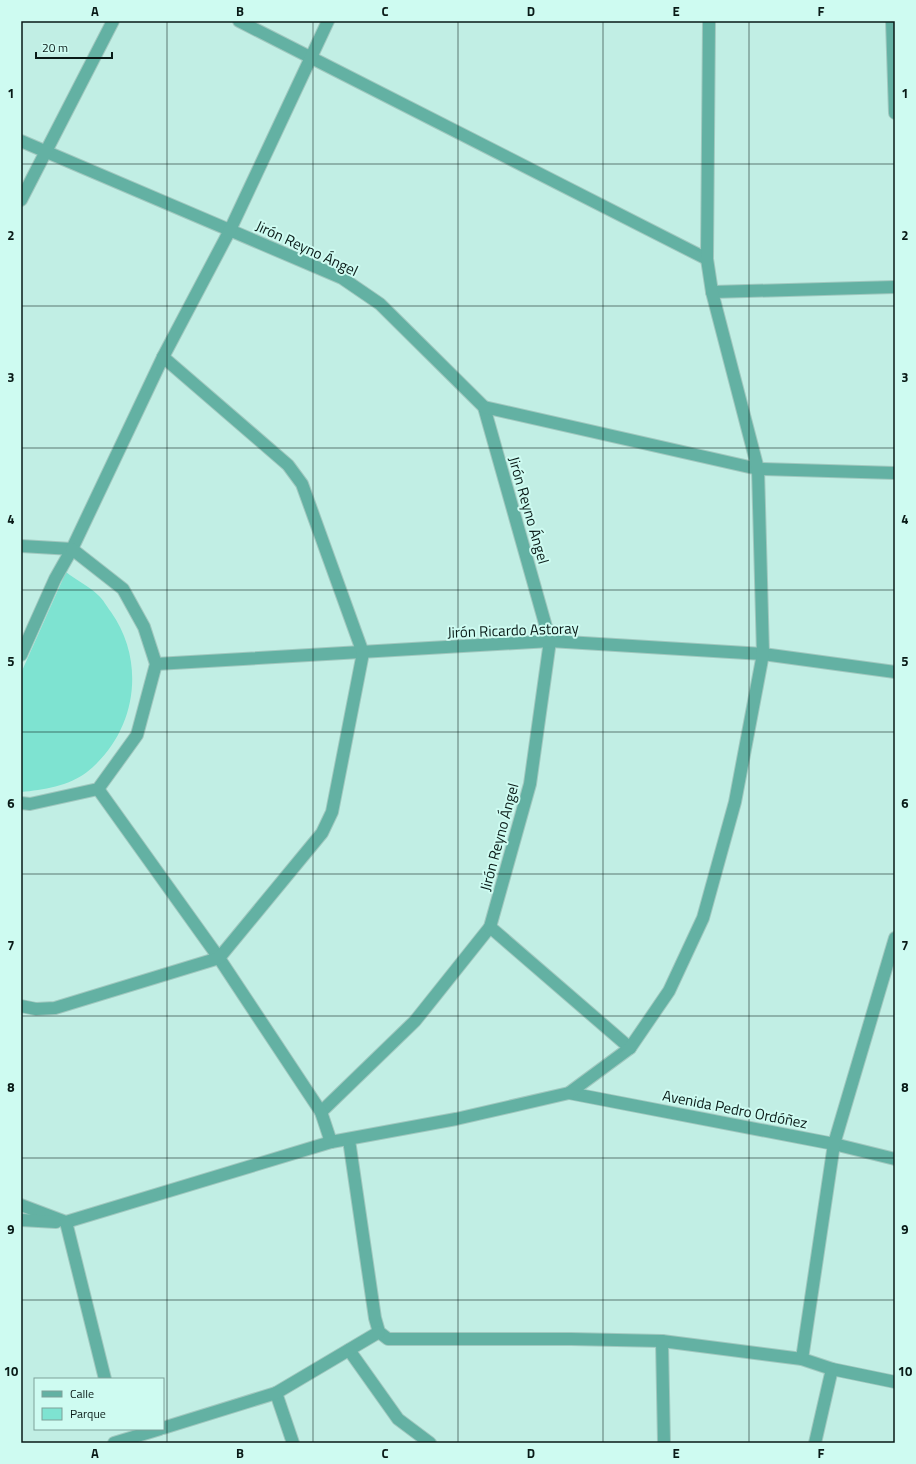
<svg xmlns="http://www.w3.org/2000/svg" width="916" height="1464" font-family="'Titillium Web',sans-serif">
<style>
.green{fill:#7ee3d1}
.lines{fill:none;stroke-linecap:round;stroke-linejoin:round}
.minor-casing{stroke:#a0c8bf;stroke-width:14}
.minor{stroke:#63b1a3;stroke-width:12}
.grid{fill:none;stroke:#091a17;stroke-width:1;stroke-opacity:0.55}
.labels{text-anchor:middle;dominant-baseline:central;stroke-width:4;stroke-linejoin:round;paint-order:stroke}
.street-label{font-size:15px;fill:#091a17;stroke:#cefbf1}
.neatline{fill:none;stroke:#091a17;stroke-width:1.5}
.grid-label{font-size:13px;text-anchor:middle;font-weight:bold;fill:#091a17}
</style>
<rect width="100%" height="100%" fill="#c1eee4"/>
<path class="green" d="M66 572C76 580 89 586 98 595 103 599 107 607 111 612 147 663 136 733 87 772 69 786 43 790 21 792V673Z"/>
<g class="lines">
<g class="minor-casing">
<g id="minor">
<polyline points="239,21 707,259"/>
<polyline points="892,21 895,113"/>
<polyline points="21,141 342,278 380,304 484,407 550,641 530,784 490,927 415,1021 321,1112"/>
<polyline points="21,200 113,21"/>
<polyline points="712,292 895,287"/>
<polyline points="484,407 758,469 895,473"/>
<polyline points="21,546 72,549"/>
<polyline points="21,655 55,579 72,549 163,357 230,230 328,21"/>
<polyline points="156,664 550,641 763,654 895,672"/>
<polyline points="98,789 219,958 321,1112 331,1142"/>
<polyline points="21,803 30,804 98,789 137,735 156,664 144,627 123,589 72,549"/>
<polyline points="490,927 630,1048"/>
<polyline points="21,1006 36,1009 55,1008 219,958 322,833 332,812 363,653 302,484 288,465 163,357"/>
<polyline points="569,1093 834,1144 895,1159"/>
<polyline points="349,1140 375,1318 379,1332 388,1339 571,1339 662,1341 802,1359 832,1369 895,1382"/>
<polyline points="21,1205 66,1222 331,1142 456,1119 569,1093 630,1048 669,991 703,918 735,802 763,654 758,469 712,292 707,259 709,21"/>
<polyline points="21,1220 56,1222"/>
<polyline points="66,1222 105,1379"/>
<polyline points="662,1341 664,1443"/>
<polyline points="349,1350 398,1419 430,1443"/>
<polyline points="802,1359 834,1144 895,938"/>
<polyline points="276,1393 293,1443"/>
<polyline points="163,1428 276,1393 379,1332"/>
<polyline points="114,1443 160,1429"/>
<polyline points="815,1443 832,1369"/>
</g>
</g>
<use href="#minor" class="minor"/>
</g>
<path class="grid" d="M167 21V1443M313 21V1443M458 21V1443M603 21V1443M749 21V1443M21 164H895M21 306H895M21 448H895M21 590H895M21 732H895M21 874H895M21 1016H895M21 1158H895M21 1300H895"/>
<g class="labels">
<g class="street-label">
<text transform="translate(307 248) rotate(25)">Jirón Reyno Ángel</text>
<text transform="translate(529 510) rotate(74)">Jirón Reyno Ángel</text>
<text transform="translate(513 630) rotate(-2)">Jirón Ricardo Astoray</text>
<text transform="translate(499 837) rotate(-75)">Jirón Reyno Ángel</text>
<text transform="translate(735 1109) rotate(11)">Avenida Pedro Ordóñez</text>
</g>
</g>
<rect width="916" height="1464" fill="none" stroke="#cefbf1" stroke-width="44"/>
<rect x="34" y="1378" width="130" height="52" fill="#cefbf1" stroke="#7fa19a"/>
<rect x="42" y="1391" width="20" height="6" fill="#63b1a3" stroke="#7fa19a"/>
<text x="70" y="1398" font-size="12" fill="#091a17">Calle</text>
<rect x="42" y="1408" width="20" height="12" fill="#7ee3d1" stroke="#7fa19a"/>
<text x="70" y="1418" font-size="12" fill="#091a17">Parque</text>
<path d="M36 52v6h76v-6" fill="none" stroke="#091a17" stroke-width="2"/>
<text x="42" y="52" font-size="12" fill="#091a17" stroke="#cefbf1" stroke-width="3" paint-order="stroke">20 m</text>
<rect x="22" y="22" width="872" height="1420" class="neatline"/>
<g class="grid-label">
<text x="95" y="16">A</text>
<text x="240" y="16">B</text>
<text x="385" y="16">C</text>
<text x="531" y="16">D</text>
<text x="676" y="16">E</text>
<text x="821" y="16">F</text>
<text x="11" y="98">1</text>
<text x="905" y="98">1</text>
<text x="11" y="240">2</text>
<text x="905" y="240">2</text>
<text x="11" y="382">3</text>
<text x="905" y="382">3</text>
<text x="11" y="524">4</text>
<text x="905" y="524">4</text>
<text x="11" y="666">5</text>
<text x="905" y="666">5</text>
<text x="11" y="808">6</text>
<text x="905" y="808">6</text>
<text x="11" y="950">7</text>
<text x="905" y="950">7</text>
<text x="11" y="1092">8</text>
<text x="905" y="1092">8</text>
<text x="11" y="1234">9</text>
<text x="905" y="1234">9</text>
<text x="11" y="1376">10</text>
<text x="905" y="1376">10</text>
<text x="95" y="1458">A</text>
<text x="240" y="1458">B</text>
<text x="385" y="1458">C</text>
<text x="531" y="1458">D</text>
<text x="676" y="1458">E</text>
<text x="821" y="1458">F</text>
</g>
</svg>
